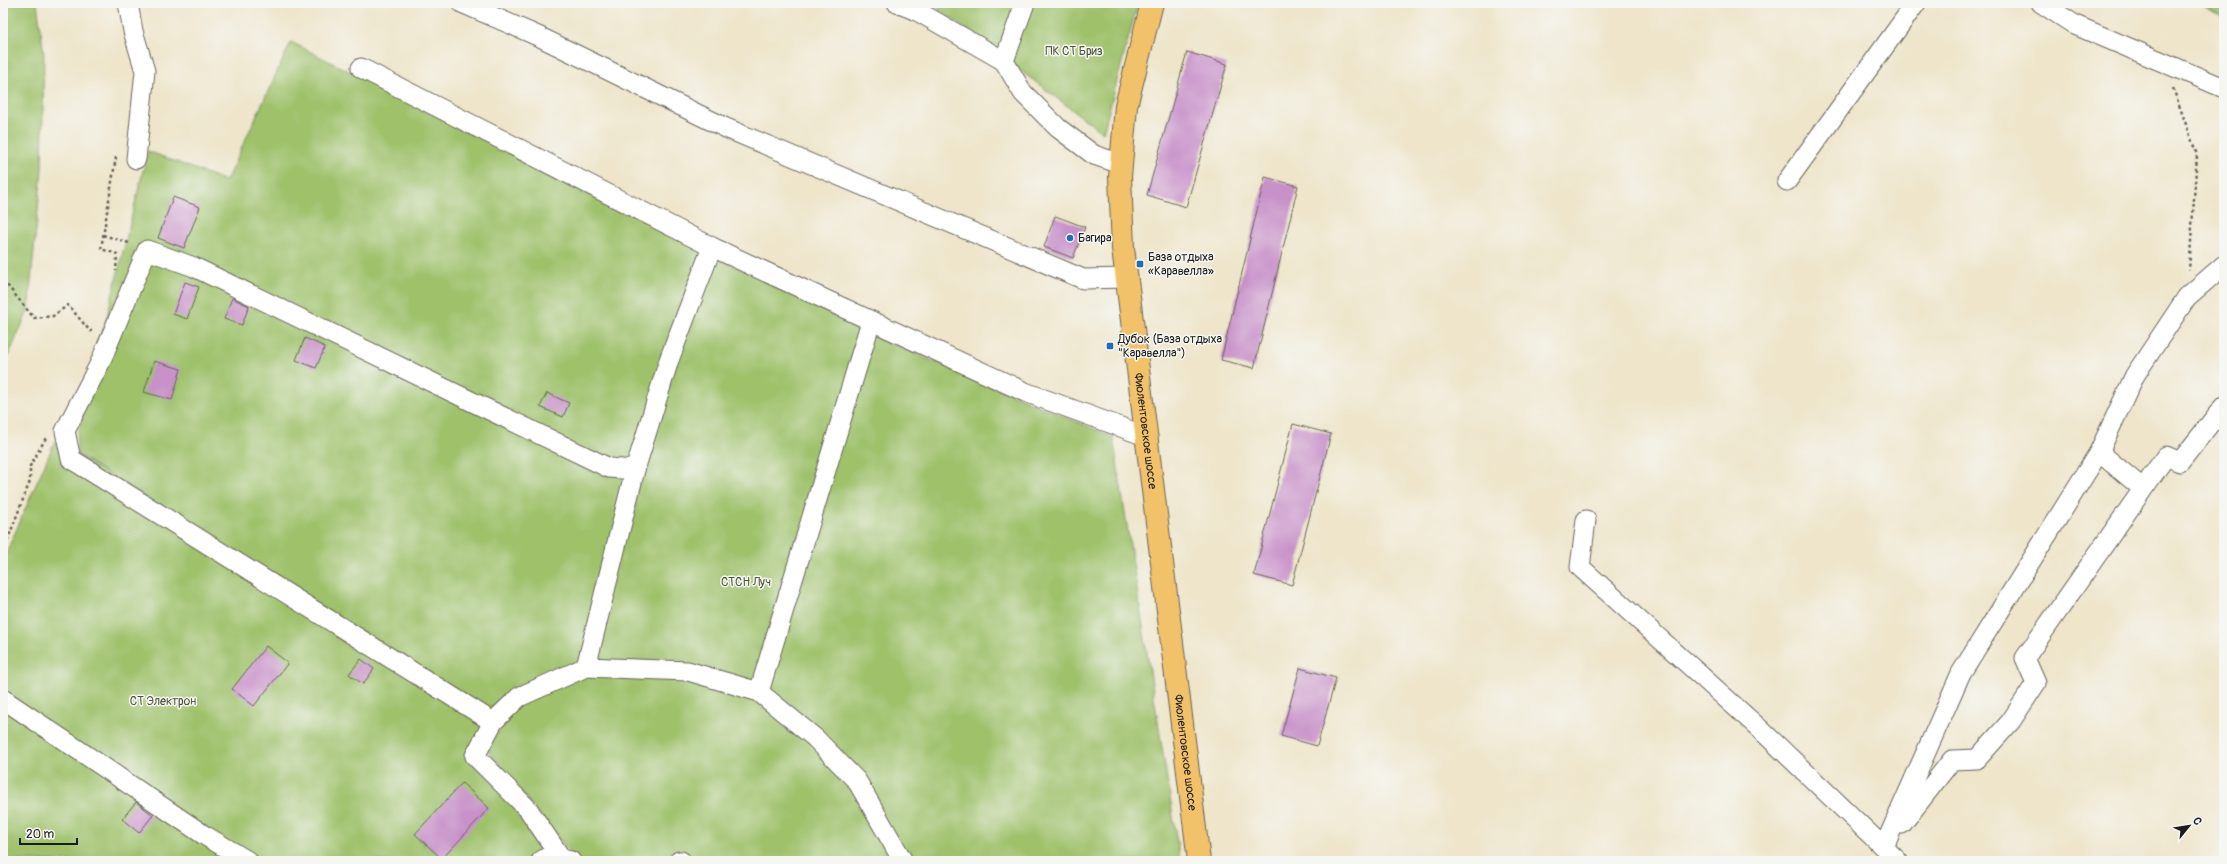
<svg xmlns="http://www.w3.org/2000/svg" width="2227" height="864" font-family="Pangolin,sans-serif">
<style>
.green{fill:#9ec16b;stroke:#5d6e44}
.building{fill:#c891c9}
.lines{fill:none;stroke-linecap:round;stroke-linejoin:round}
.minor-casing{stroke:#666259;stroke-width:21}
.major-casing{stroke:#666259;stroke-width:24}
.path{stroke:#666259;stroke-width:2.5;stroke-dasharray:3 3;stroke-linecap:butt}
.minor{stroke:#fff;stroke-width:19}
.major{stroke:#f2c26a;stroke-width:22}
.poi-dot{fill:#1f6fb2;stroke:#f6f6f2;stroke-width:1.5}
.labels{text-anchor:middle;dominant-baseline:central;stroke-width:3;stroke-linejoin:round;paint-order:stroke}
.park-label{font-size:12px;fill:#4a5638;stroke:#f6f6f2}
.poi-label{font-size:12px;fill:#1c1c1c;stroke:#f6f6f2;text-anchor:start}
.street-label{font-size:12px;fill:#1c1c1c;stroke:#f6f6f2}
</style>
<rect width="100%" height="100%" fill="#f6f6f2"/>
<filter id="ink" filterUnits="userSpaceOnUse"><feTurbulence type="fractalNoise" baseFrequency=".025" numOctaves="2"/><feDisplacementMap in="SourceGraphic" scale="8" xChannelSelector="R" yChannelSelector="G"/><feConvolveMatrix kernelMatrix="1 2 1 2 8 2 1 2 1" color-interpolation-filters="sRGB"/></filter>
<filter id="wash" filterUnits="userSpaceOnUse"><feTurbulence type="fractalNoise" baseFrequency=".012" numOctaves="4" result="noise"/><feDisplacementMap in="SourceGraphic" scale="16" xChannelSelector="R" yChannelSelector="G"/><feGaussianBlur stdDeviation="0.9" result="paint"/><feColorMatrix in="noise" values="0 0 0 0 0 0 0 0 0 0 0 0 0 0 0 0 0 1.4 0 .05"/><feComposite in="paint" operator="in"/></filter>
<g filter="url(#wash)">
<rect width="100%" height="100%" fill="#eee5ca"/>
<g class="green">
<polygon points="3,3 37,3 44,54 42,169 28,311 3,368"/>
<polygon points="931,3 1138,3 1103,133"/>
<polygon points="2199,3 2224,3 2224,18"/>
<polygon points="291,42 878,338 1113,437 1180,861 574,861 570,853 486,748 483,755 569,861 3,861 3,560 55,441 498,724 487,747 505,723 77,454 77,437 148,151 226,181"/>
</g>
<g id="blocks">
<g class="building">
<polygon points="1187,52 1227,64 1186,207 1147,195"/>
<polygon points="1265,177 1298,186 1254,368 1221,360"/>
<polygon points="173,197 200,207 184,248 158,238"/>
<polygon points="1055,216 1085,227 1073,258 1044,247"/>
<polygon points="185,282 199,287 187,319 173,314"/>
<polygon points="232,298 249,306 242,325 224,319"/>
<polygon points="305,338 325,347 316,368 296,360"/>
<polygon points="154,361 181,369 172,400 144,392"/>
<polygon points="547,393 569,403 563,417 540,407"/>
<polygon points="1293,424 1331,434 1292,585 1254,575"/>
<polygon points="266,646 288,663 254,706 232,689"/>
<polygon points="361,659 374,669 363,684 349,674"/>
<polygon points="1300,668 1336,678 1317,746 1281,736"/>
<polygon points="462,783 489,808 442,859 415,834"/>
<polygon points="136,802 153,815 139,833 122,819"/>
</g>
</g>
</g>
<g filter="url(#ink)">
<use href="#blocks" fill-opacity="0" stroke="#666259" stroke-width="1"/>
<g class="lines">
<g class="minor-casing">
<g id="minor">
<polyline points="128,3 133,31 145,71 136,159"/>
<polyline points="462,3 540,37 726,128 1083,279 1127,278"/>
<polyline points="897,3 917,11 1004,61"/>
<polyline points="1025,3 1004,61 1023,93 1058,128 1094,155 1121,164"/>
<polyline points="2041,3 2075,25 2224,88"/>
<polyline points="361,68 712,247 1025,392 1148,437"/>
<polyline points="1787,181 1916,3"/>
<polyline points="2099,452 2142,488"/>
<polyline points="1586,520 1580,567 1760,729 1898,861"/>
<polyline points="586,667 635,470 669,360 712,247"/>
<polyline points="759,692 871,321"/>
<polyline points="3,699 204,835 248,861"/>
<polyline points="493,722 71,459 65,431 100,363 147,250 194,267 609,468 635,470"/>
<polyline points="1902,824 1952,760 1977,759 2011,721 2036,683 2025,658 2166,456 2180,462 2224,406"/>
<polyline points="1884,847 1961,673 2099,452 2135,375 2187,297 2224,265"/>
<polyline points="541,861 556,852"/>
<polyline points="571,861 562,859 528,809 475,756 493,722 519,697 586,667 688,671 759,692 815,738 857,781 903,861"/>
<polyline points="679,861 681,861"/>
</g>
</g>
<g class="major-casing">
<g id="major">
<path id="s1" d="M1152 3 1126 106 1120 177 1123 248 1199 861"/>
</g>
</g>
<g class="path">
<polyline points="2173,88 2197,155 2189,270"/>
<polyline points="116,157 101,249 117,254 116,271"/>
<polyline points="103,235 129,243"/>
<polyline points="3,289 7,285 34,318 53,316 68,305 90,331 92,331"/>
<polyline points="3,552 30,481 30,466 47,436"/>
</g>
<use href="#minor" class="minor"/>
<use href="#major" class="major"/>
</g>
</g>
<g class="poi-dot">
<circle cx="1070" cy="238" r="4"/>
<rect x="1136" y="260" width="8" height="8" rx="2"/>
<rect x="1106" y="342" width="8" height="8" rx="2"/>
</g>
<g class="labels">
<g class="park-label">
<text x="1074" y="51">ПК СТ Бриз</text>
<text x="746" y="582">СТСН Луч</text>
<text x="163" y="701">СТ Электрон</text>
</g>
<g class="poi-label">
<text x="1078" y="238">Багира</text>
<text x="1148" y="257">База отдыха<tspan x="1148" dy="14">«Каравелла»</tspan></text>
<text x="1118" y="339">Дубок (База отдыха<tspan x="1118" dy="14">"Каравелла")</tspan></text>
</g>
<g class="street-label">
<text stroke="none"><textPath href="#s1" startOffset="433">Фиолентовское шоссе</textPath></text>
<text stroke="none"><textPath href="#s1" startOffset="757">Фиолентовское шоссе</textPath></text>
</g>
</g>
<rect width="2227" height="864" fill="none" stroke="#f6f6f2" stroke-width="16"/>
<g transform="translate(2189 826) rotate(60)" stroke="#f6f6f2" stroke-width="3" paint-order="stroke">
<path d="M0-3L7 15L0 10L-7 15Z" fill="#1c1c1c"/>
<text y="-6" font-size="11" font-weight="bold" text-anchor="middle" fill="#1c1c1c">С</text>
</g>
<path d="M20 838v6h57v-6" fill="none" stroke="#1c1c1c" stroke-width="2"/>
<text x="26" y="838" font-size="12" fill="#1c1c1c" stroke="#f6f6f2" stroke-width="3" paint-order="stroke">20 m</text>
</svg>
